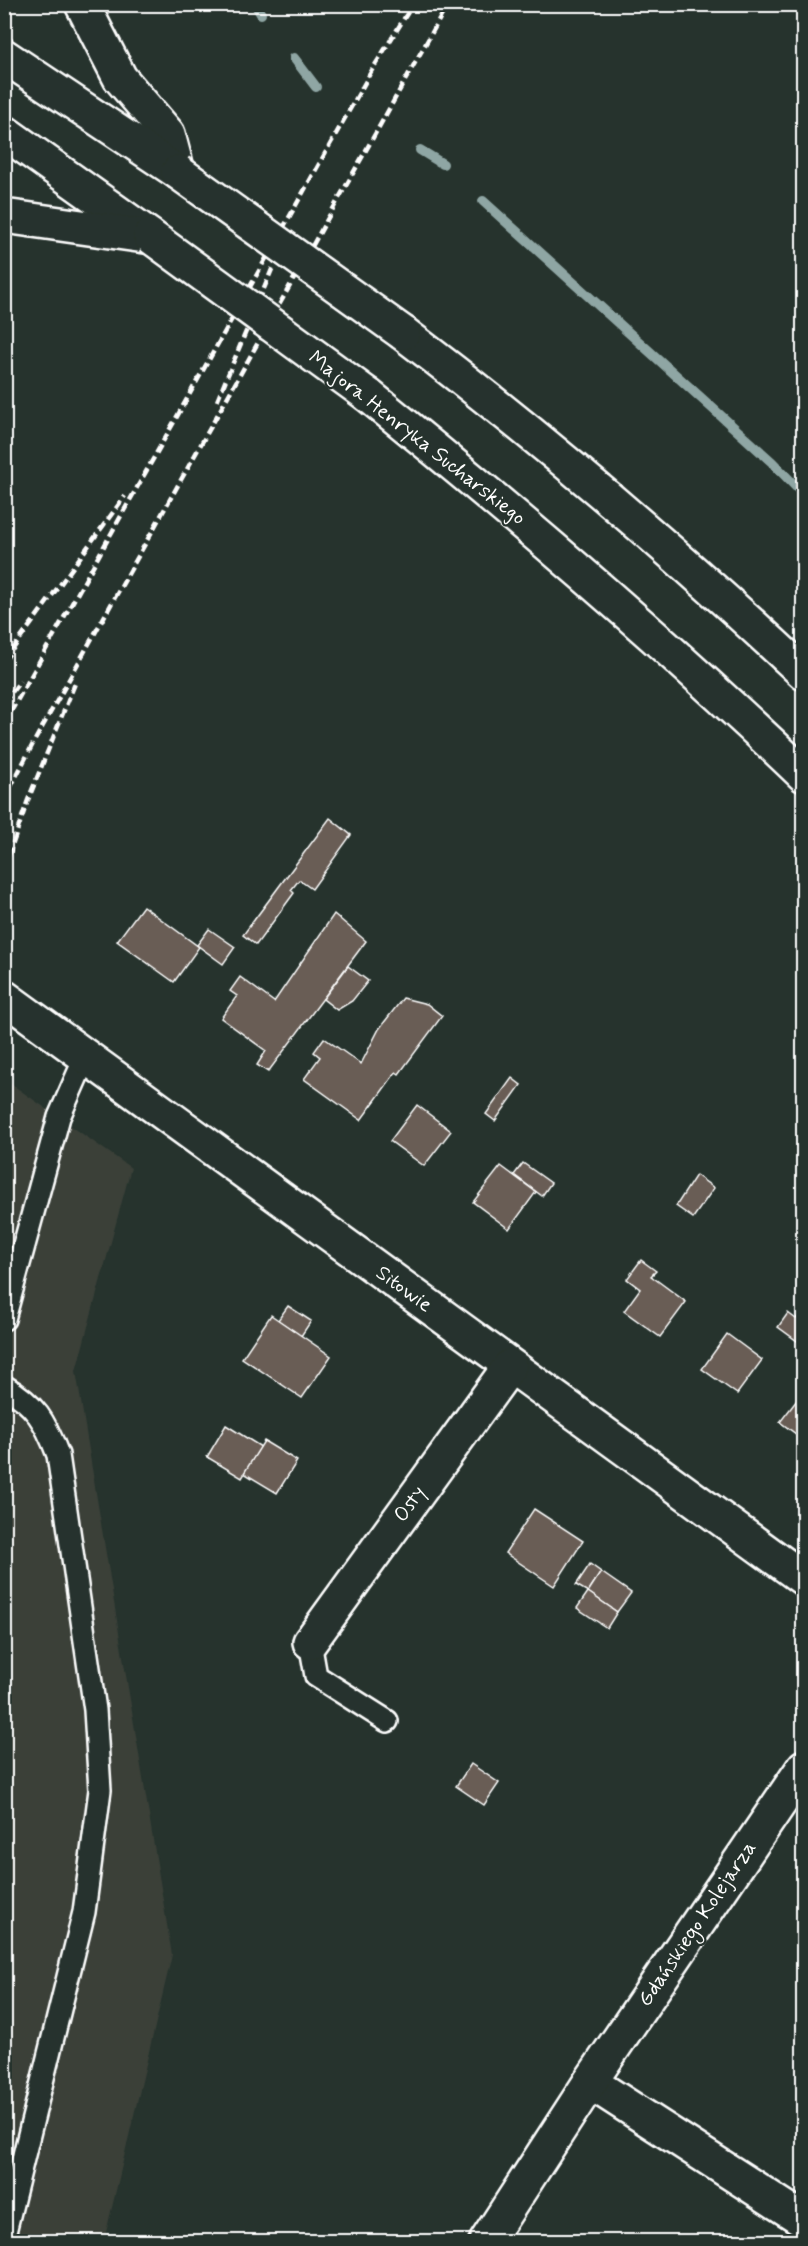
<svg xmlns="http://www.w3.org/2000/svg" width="808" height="2246" font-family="Mynerve,sans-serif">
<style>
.built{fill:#3a4039}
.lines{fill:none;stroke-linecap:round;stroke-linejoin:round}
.stream{stroke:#8fa6a4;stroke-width:10}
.building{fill:#695d55;stroke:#fff;stroke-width:1.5}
.service-casing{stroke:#fff;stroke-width:26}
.minor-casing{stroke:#fff;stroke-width:38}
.trunk-casing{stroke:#fff;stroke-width:38}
.service{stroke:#26332d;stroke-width:21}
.minor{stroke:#26332d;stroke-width:33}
.trunk{stroke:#26332d;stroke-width:33}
.rail{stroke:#fff;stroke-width:4.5;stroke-dasharray:9 4.5;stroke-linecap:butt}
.trunk-bridge-casing{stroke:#fff;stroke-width:38;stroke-linecap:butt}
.trunk-bridge{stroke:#26332d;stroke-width:33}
.labels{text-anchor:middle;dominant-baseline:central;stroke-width:4.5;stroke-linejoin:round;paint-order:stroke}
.street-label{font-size:21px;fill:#fff;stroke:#26332d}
</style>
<rect width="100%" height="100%" fill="#26332d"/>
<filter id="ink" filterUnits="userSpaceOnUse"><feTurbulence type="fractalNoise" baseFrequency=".0167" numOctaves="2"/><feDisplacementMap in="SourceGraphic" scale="12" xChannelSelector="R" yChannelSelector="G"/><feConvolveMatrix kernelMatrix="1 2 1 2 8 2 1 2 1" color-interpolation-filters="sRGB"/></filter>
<g filter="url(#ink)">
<polygon class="built" points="4,1079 131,1168 76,1371 172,1955 104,2241 5,2241"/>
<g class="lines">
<g class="stream">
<polyline points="255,4 261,14"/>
<polyline points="294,58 316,87"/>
<polyline points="420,150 443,164"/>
<polyline points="483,201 772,462 804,495"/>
</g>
</g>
<g class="building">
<polygon points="330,818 351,835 312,889 299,880 291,890 294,893 256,945 243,935"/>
<polygon points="143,906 199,947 174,982 117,941"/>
<polygon points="334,914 366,941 268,1072 257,1065 266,1051 221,1018 237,996 230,991 240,977 274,1002"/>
<polygon points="209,929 235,947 223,964 197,945"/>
<polygon points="348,966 368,981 352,1001 337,1010 323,999"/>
<polygon points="403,998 427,1004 442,1016 399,1074 396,1072 361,1120 304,1079 320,1057 314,1052 324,1038 361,1064 379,1029"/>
<polygon points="512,1078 521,1085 495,1121 486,1114"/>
<polygon points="417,1105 451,1131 424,1166 390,1141"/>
<polygon points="523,1163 551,1183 542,1196 514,1175"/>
<polygon points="501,1166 536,1192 509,1229 473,1202"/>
<polygon points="696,1175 714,1188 693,1218 676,1206"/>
<polygon points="641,1260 656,1271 651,1276 686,1302 660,1337 624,1311 640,1289 627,1279"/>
<polygon points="288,1306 311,1321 301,1336 278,1320"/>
<polygon points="804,1308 804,1346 778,1327 788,1313 796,1319"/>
<polygon points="271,1315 331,1356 302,1398 242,1358"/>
<polygon points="727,1334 762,1360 737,1394 702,1369"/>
<polygon points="804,1391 804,1440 780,1422"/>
<polygon points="226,1425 261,1447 242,1478 207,1457"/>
<polygon points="264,1441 297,1461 277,1493 244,1473"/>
<polygon points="534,1509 583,1541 554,1586 505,1553"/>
<polygon points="590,1564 601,1572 588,1592 576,1585"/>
<polygon points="601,1572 631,1593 617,1612 588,1592"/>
<polygon points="588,1592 617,1612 607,1628 577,1608"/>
<polygon points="471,1764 499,1783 484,1805 456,1786"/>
</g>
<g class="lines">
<g class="service-casing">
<g id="service">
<polyline points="4,1319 59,1117 85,1058"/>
<path d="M4 1386C36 1405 45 1421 58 1455L95 1710 100 1790 84 1912 4 2236"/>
<polyline points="310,1642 316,1676 387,1721"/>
</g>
</g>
<g class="minor-casing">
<g id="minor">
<polyline points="4,997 804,1579"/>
<polyline points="310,1642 510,1366"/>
<polyline points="590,2082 804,2220"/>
<polyline points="486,2242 590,2082 804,1767"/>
</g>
</g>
<g class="trunk-casing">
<g id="trunk">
<polyline points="82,4 120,78 168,134 178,172"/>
<polyline points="4,56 178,172"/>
<polyline points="4,132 150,236"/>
<polyline points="4,216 145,236"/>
<path d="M403 333C543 439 676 553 804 673"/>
<path d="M368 395C518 516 664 641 804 775"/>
</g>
</g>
<use href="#service" class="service"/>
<use href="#minor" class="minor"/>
<use href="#trunk" class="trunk"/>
<g class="rail">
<polyline points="217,401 283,243"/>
<polyline points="4,661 125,496"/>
<polyline points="4,703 20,681"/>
<polyline points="4,724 372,70 413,4"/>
<polyline points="4,800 35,740 448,4"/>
<polyline points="4,869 28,800 76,681"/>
</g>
<g class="trunk-bridge-casing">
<g id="trunk-bridge">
<polyline points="178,172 403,333"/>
<polyline points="150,236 368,395"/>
</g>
</g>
<use href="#trunk-bridge" class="trunk-bridge"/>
</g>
</g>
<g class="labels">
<g class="street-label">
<text transform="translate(417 438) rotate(38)">Majora Henryka Sucharskiego</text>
<text transform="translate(404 1289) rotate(36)">Sitowie</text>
<text transform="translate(410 1504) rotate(-54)">Osty</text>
<text transform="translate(697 1924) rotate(-56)">Gdańskiego Kolejarza</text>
</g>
</g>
<rect width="808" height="2246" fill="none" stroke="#26332d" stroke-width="24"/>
<rect x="12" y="12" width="784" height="2222" fill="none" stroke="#fff" stroke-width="2" filter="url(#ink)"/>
</svg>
